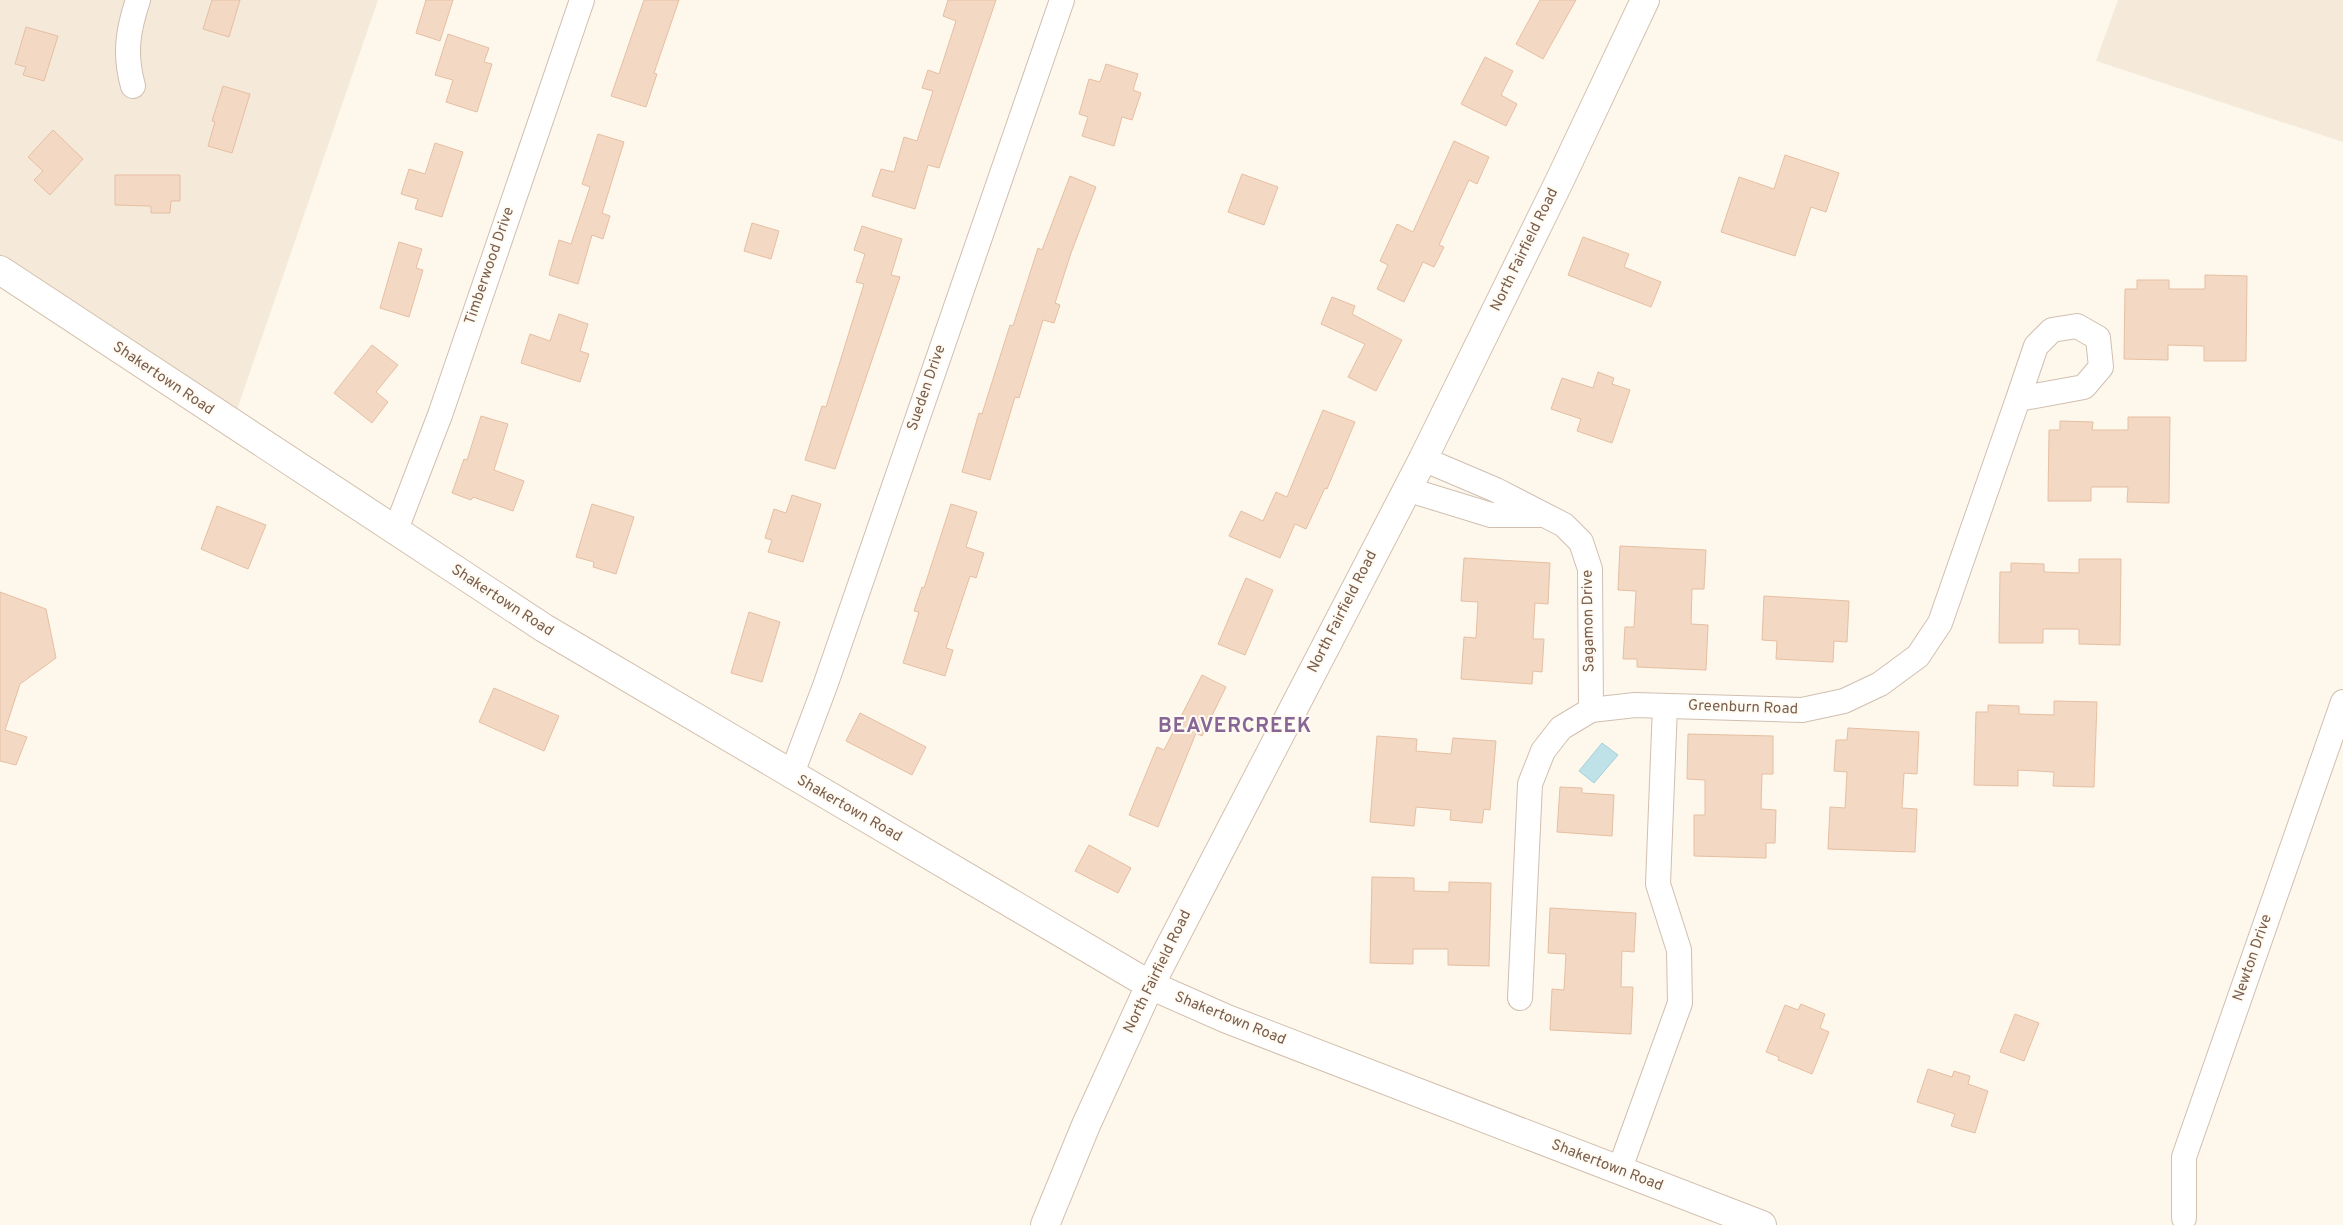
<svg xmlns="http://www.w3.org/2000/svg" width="2343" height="1225" font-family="Overpass,sans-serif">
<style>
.residential{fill:#f5e9da}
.water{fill:#bfe1e8;stroke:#a5d0da}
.building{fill:#f3d8c3;stroke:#e6bfa2}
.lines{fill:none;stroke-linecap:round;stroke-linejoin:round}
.street-casing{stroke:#d1bfb0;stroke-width:26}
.secondary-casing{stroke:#d4c0ae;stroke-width:30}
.street{stroke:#fff;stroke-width:24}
.secondary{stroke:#fff;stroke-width:28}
.labels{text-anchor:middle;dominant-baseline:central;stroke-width:4;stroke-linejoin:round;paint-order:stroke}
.street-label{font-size:15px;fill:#7a5e4d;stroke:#fffbf3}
.district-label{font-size:20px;font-weight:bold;letter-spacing:1px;fill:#876695;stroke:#fffbf3}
</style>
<rect width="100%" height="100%" fill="#fdf7ec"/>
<g class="residential">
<polygon points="0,0 378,0 232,424 0,270"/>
<polygon points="2118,0 2343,0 2343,142 2096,61"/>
</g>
<polygon class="water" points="1602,743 1618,755 1594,783 1579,771"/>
<g class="building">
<polygon points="212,0 240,0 229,37 203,29"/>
<polygon points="426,0 453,0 440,41 416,33"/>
<polygon points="644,0 679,0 654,73 657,74 646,107 611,96"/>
<polygon points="948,0 996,0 939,168 928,165 915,209 872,196 881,169 894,172 904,137 917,141 933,91 922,88 928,70 939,74 956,21 943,16"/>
<polygon points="1540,0 1576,0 1543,59 1516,44"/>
<polygon points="26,27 58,36 44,81 23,75 26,67 15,64"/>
<polygon points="448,34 489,48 484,62 492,64 477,112 446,102 453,80 435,75"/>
<polygon points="1485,57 1513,71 1501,95 1517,104 1506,126 1461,104"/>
<polygon points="1106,64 1138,74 1133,90 1141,93 1132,120 1122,117 1114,146 1082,136 1088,117 1079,114 1089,79 1100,82"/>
<polygon points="223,86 250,94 232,153 208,146 215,122 212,121"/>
<polygon points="53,130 83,159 50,195 34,180 43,171 28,157"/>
<polygon points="598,134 624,142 602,213 610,216 603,239 592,235 578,284 549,275 559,240 571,244 590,187 582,184"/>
<polygon points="1454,141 1489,157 1477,184 1469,180 1439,245 1444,247 1434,267 1423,262 1404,302 1377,289 1388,265 1380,261 1397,224 1413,232"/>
<polygon points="435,143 463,152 442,217 415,209 418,199 401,194 409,169 425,174"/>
<polygon points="1785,155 1839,173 1826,212 1811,207 1795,256 1721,232 1739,177 1774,189"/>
<polygon points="1242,174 1278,187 1264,225 1228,212"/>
<polygon points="115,175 180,175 180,201 171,201 170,213 151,213 151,206 115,205"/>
<polygon points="1070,176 1096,187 1071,253 1055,303 1060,305 1054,323 1043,320 1019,398 1015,397 990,480 962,472 979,413 982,414 1010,325 1013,326 1038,248 1042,250"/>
<polygon points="752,223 779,231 771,259 744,251"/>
<polygon points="862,226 902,239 891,275 900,277 835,469 805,460 822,406 826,407 864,284 856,282 865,254 854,250"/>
<polygon points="1583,237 1629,254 1624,267 1661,282 1651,307 1568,275"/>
<polygon points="399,242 422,249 416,268 423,270 409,317 380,308"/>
<polygon points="2205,275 2247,276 2246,361 2204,361 2204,346 2168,345 2168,360 2124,359 2125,289 2137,289 2137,280 2169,280 2169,289 2205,289"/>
<polygon points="1332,297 1355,306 1352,314 1402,340 1376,391 1348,377 1365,344 1321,324"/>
<polygon points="559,314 588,324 580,351 589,354 580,382 521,363 530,334 550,341"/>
<polygon points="372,345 398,365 376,392 388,402 372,423 334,393"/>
<polygon points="1598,372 1614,378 1612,384 1630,390 1612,443 1577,431 1581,419 1551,409 1562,378 1593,388"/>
<polygon points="1323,410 1355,422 1327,489 1325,488 1306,529 1295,524 1280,558 1229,536 1241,511 1263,521 1276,492 1287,497"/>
<polygon points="481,416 508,424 494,470 524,481 513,511 473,497 471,500 452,493 464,459 467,460"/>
<polygon points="2128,417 2170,417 2169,503 2127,502 2128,487 2091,487 2091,501 2048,501 2049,430 2060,430 2060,421 2093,422 2092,430 2128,430"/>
<polygon points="792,495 821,504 803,562 768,552 772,540 765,538 774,509 786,513"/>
<polygon points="592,504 634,517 616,574 593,567 594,562 576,557"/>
<polygon points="951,504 977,512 966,547 984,553 976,578 970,576 946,648 953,650 945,676 903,663 919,612 914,611 922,587 924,588"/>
<polygon points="217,506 266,525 248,569 201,549"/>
<polygon points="1620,546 1706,550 1704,589 1692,589 1691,624 1708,625 1706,670 1637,667 1637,659 1623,659 1625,627 1634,627 1636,591 1618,590"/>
<polygon points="1464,558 1550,563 1548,604 1535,603 1533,639 1544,639 1542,672 1533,671 1532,684 1461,679 1464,637 1476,638 1478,602 1461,601"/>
<polygon points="2079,559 2121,559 2120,645 2079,644 2079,629 2043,629 2043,643 1999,643 2000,572 2011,572 2011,563 2044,564 2044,572 2079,573"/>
<polygon points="1246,578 1273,590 1245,655 1218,644"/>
<polygon points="0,592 46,609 56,658 20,684 5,730 27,737 16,765 0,761"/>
<polygon points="1764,596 1849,601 1847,642 1834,641 1833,662 1776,659 1777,641 1762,640"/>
<polygon points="749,612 780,622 762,682 731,673"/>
<polygon points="1202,675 1226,687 1202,736 1196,733 1158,827 1129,815 1157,747 1164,750"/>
<polygon points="494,688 559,716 544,751 479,722"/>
<polygon points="2054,701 2097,702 2094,787 2053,786 2054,772 2018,770 2018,786 1974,785 1976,712 1988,712 1988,705 2019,706 2019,714 2054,715"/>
<polygon points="860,713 926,747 912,775 846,741"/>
<polygon points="1848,728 1919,732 1917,774 1904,773 1902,808 1917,809 1915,852 1828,849 1830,807 1845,808 1847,772 1834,771 1836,740 1847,740"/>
<polygon points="1688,734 1773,736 1773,774 1762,774 1761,809 1776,810 1775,843 1766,843 1766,858 1694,856 1694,815 1705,815 1705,780 1687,779"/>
<polygon points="1377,736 1417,739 1416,751 1451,754 1453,738 1496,741 1490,810 1484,809 1482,823 1450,820 1451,810 1416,807 1414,826 1370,822"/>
<polygon points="1560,787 1582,788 1582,793 1614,795 1612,836 1557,832"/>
<polygon points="1089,845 1131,868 1118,893 1075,871"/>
<polygon points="1372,877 1414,878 1414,891 1449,892 1449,882 1491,883 1489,966 1448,965 1448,949 1413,949 1413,964 1370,963"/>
<polygon points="1550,908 1636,913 1634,952 1622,951 1621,987 1633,987 1631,1034 1550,1030 1552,989 1564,990 1566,954 1548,953"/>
<polygon points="1801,1004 1825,1014 1820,1028 1829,1032 1812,1074 1778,1060 1779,1057 1766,1052 1785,1005 1798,1010"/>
<polygon points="2015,1014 2039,1023 2024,1061 2000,1052"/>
<polygon points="1928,1069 1952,1077 1954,1071 1970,1076 1968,1084 1988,1091 1975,1133 1951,1126 1955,1114 1917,1102"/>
</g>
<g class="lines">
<g class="street-casing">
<g id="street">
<path d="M133 86C124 54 128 30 138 0"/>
<polyline points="1423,459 1496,490 1564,525 1581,542 1590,569 1591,710"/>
<polyline points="1406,489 1491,515 1541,515"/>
<polyline points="395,532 440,415 582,0"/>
<polyline points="791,776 825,686 1062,0"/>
<polyline points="1520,998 1530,784 1543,751 1561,728 1591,710 1635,705 1802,710 1844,701 1880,684 1918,656 1940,623 2018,399 2084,387 2101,367 2098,338 2077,326 2052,330 2036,346 2018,399"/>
<polyline points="1619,1171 1680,1003 1679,950 1658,884 1665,706"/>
<polyline points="2184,1218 2184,1157 2343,702"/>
</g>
</g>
<g class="secondary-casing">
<g id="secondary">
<polyline points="0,270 544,628 1150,985 1227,1019 1762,1225"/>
<polyline points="1045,1225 1086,1125 1150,985 1423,459 1559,182 1645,0"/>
</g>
</g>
<use href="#street" class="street"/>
<use href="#secondary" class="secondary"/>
</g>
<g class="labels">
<g class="street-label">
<text transform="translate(1525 250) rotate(-64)">North Fairfield Road</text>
<text transform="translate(490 266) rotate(-71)">Timberwood Drive</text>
<text transform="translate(163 379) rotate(34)">Shakertown Road</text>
<text transform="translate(927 388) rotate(-71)">Sueden Drive</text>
<text transform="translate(502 601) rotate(33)">Shakertown Road</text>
<text transform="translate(1343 612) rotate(-63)">North Fairfield Road</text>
<text transform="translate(1589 621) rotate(-91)">Sagamon Drive</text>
<text transform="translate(1743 708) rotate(2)">Greenburn Road</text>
<text transform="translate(849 809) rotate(30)">Shakertown Road</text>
<text transform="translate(2253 958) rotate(-71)">Newton Drive</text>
<text transform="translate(1158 972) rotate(-64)">North Fairfield Road</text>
<text transform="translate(1230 1019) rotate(22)">Shakertown Road</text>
<text transform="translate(1607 1166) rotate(21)">Shakertown Road</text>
</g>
<g class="district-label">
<text x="1235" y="727">BEAVERCREEK</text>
</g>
</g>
</svg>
